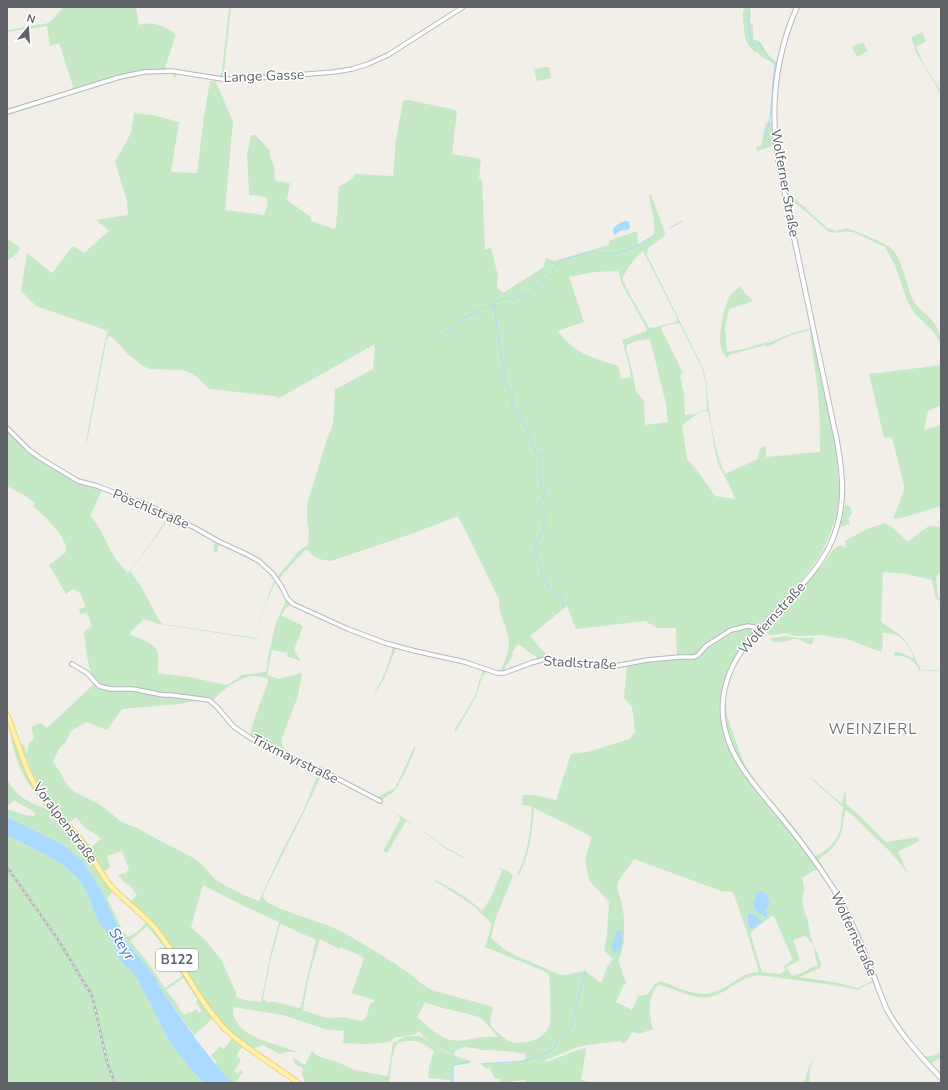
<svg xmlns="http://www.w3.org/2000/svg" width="948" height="1090" font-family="'Nunito Sans',sans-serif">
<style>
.green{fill:#c5e8c5;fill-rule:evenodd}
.water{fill:#aadaff}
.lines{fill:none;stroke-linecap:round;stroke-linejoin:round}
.stream{stroke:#aadaff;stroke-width:1}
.tertiary-casing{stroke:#b5b8bc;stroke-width:5.5}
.secondary-casing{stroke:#b6babf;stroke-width:6}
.primary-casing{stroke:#f2c960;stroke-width:6}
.tertiary{stroke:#fff;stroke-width:3.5}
.secondary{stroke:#fff;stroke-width:4}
.primary{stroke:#fff2af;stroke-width:4.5}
.rail-casing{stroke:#b6b7b8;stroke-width:2.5}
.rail{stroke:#fff;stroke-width:1;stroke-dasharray:3;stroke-linecap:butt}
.labels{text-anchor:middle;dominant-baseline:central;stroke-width:3;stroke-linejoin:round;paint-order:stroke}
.shield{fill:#fff;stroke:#8f9295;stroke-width:1}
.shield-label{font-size:13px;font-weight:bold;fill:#5f6368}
.street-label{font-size:14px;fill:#5f6368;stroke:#fff}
.neighbourhood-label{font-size:15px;letter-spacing:1px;fill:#70757a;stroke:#fff}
.water-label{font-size:15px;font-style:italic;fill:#4174aa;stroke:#fff}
</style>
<rect width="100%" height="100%" fill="#f1efe8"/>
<g class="green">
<path d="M64 7H136L139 25C154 21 163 26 176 34L165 68 219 76 221 74 222 71 229 7H231L224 71V76C242 80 263 76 280 74L281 73H284L285 74 299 73 297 78 240 82 216 80 177 74 176 77H174L173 74C146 71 120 79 95 87 66 96 37 107 7 115V109L72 89 73 86 59 43 50 46 47 26 7 32V30L49 23Z"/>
<path d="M747 7H750L751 12 750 22 753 26V39L760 42 770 57 776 62V66C771 60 762 59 757 52H755C743 41 745 35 743 20 743 16 742 12 745 8H746Z"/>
<polygon points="922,32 926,41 916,47 924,64 941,92 941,94 916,52 914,48 915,47 911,38"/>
<polygon points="863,42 868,51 857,57 852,47"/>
<polygon points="549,67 551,78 537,81 534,69"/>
<path d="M210 81 216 82 233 122 225 210 264 215 268 203 266 197 249 195 247 155 251 135H255L262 142 270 151V156L274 166 275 181 290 183 287 200 311 217V221L334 229 336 227 339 187C343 184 346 183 350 180 354 178 353 176 356 174L393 176 396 140 403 101 408 100 452 109 457 111 452 154 481 159 479 179 482 180 485 250 491 248 498 276 497 287 503 293 544 267 546 258 554 261 609 245V241L637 231 638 245 654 235C656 221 651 208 649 195L651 194 665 233H666L663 237 648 248 647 255 703 368C707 381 707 394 709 408 712 430 716 454 725 474L758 459C759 454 758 448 764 446L766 447V457L820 452C820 433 820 414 818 396 817 374 811 352 810 330L789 336 767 347 766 345 729 355 728 357 730 360C727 357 723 354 722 350 717 341 724 306 729 297 730 295 737 290 739 286L753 301 729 309 725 327 727 352 744 349 767 342 768 343 792 333 811 328 836 448 839 485V503L836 517 828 539 819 557 796 588 759 624 760 632C741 649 723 681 726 707 726 717 731 727 734 736 739 750 742 762 751 775 758 787 769 797 778 808 791 823 803 839 815 856 820 855 824 851 828 848 842 836 841 824 843 807L809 777 814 780 842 804 844 793H846V804L857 813 886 842 918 837 919 841 898 852 902 860 908 876C899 859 884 846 871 833 862 825 856 816 845 810 843 823 843 838 832 848 829 852 824 855 820 858L819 860C843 899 863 939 879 981L876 984 875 987 873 983 868 984 858 990 833 985 758 975C739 977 726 994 710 997 698 999 684 994 673 989 668 988 664 985 658 985 647 997 649 1015 653 1029L639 1034 632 1032 628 1039 624 1044 620 1041 587 1045 575 1048 543 1061 547 1062 575 1051 585 1048 586 1049 581 1080 595 1083H527L524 1080 501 1083 500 1078 495 1079 490 1068 486 1069 480 1063C495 1061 512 1065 526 1059L525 1054C511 1051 496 1050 480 1050V1049L464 1047 455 1051 454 1055C443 1051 426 1041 419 1031L417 1032 416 1034 412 1035 393 1038 392 1041C374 1045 362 1044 343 1043L344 1031 328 1030 283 1015 233 1007C233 1010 233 1016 235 1019 245 1040 278 1044 298 1052H287L279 1054 263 1045 252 1049 250 1052 242 1047 236 1056 241 1060 234 1071 238 1074 241 1070 243 1072 236 1082 237 1083H233L225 1077 215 1064 217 1062 211 1056 220 1046 224 1049 232 1038 213 1018 194 1035 157 984V980L140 958 123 938 101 890 83 862 64 845 7 817V810H11L25 815 34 816 35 814 34 812 14 800 9 805 7 804V779C15 796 31 804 47 809L53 805 41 790 34 776 21 745 23 744 27 754 29 743 34 738 31 727 40 723 47 728 93 685 87 656 84 632 92 626 87 613 80 614 79 609 86 607 80 593 73 589 66 594 49 565 65 553C65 551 66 549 66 547 64 534 42 514 33 506L35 503 24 495 7 486V426L17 438 34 452 74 478 105 488 116 493 146 503 189 523 219 541 249 554 258 559 266 565 277 577 300 550 308 545 309 533 307 518V505L326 442 333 424 335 394 334 387 336 389 373 369 375 344 279 398 274 396 209 389 197 377 189 372 182 370 150 369 143 366 128 354 113 338 109 336 106 342 87 442 86 441 104 345 108 331 36 306 21 291 27 253 52 273 73 246 84 253 109 231 96 220 128 215 127 201 115 162 131 133 134 113 153 115 179 122 171 172 197 173 204 116ZM643 251 677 318 676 322 656 327 649 328 628 291 622 278C628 268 634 258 643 251ZM618 271 623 286 647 329 646 331 622 340 628 361 631 377 621 379 618 366C592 357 576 355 558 331L584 322 569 277 594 272ZM679 323 702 368 706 385 707 409 695 414 685 415 684 394 680 375 683 373 661 328 667 325ZM650 339 666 404 668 422 645 425 644 401 635 390C635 375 628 361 626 346 632 341 642 340 650 339ZM707 410C713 425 712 443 717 459 721 473 731 485 735 499L715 496 696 469 687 459 682 425 695 415ZM102 490 154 509 168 516 153 540 128 573C122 567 117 561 112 553 105 540 101 527 90 516ZM458 516 499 599C499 605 500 611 502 617 504 626 510 635 509 644 508 654 504 662 501 671 492 673 471 662 460 660 441 655 420 652 400 647 365 637 331 621 298 605 289 599 284 590 279 580L282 575 305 550H308C313 558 321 560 331 561L411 534ZM169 517 192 527 215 541 213 551 217 553 218 547 220 545H222C242 553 262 561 275 579L264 606 256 638 163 624 160 622 141 586 130 571 156 537ZM276 581 285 595 286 601 276 623 268 657 267 670 265 672 242 675 227 685 189 677 158 673C158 667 159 659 158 653 156 643 138 638 129 634L144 619 159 624 256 639 264 607ZM290 605 294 606 356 633 393 647 387 668 372 699 384 679 396 648 461 662 481 669 482 672 475 696 455 729V733L476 697 482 677 487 672 497 674H503L506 665H507L513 654 512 653 518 644 526 649 525 650 537 657 538 659 537 662C548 658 560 663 571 664 591 667 606 668 627 666L624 698 632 707 635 731 630 739 588 752 571 754 556 800 534 795H523L522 805 530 806 532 807C530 829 529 854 517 874L519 875C530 854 532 831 534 808L571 826 592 837 585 859 589 880 609 902 607 934 604 950 613 959 607 967 601 983 585 971 565 975 558 974 512 954 504 949 491 938 496 917 513 876C509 871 505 869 499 868L502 871 490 899 482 911C469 898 452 889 436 880L435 881 474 906 492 924 485 947 544 971 549 975C550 986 552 1018 549 1027 543 1040 525 1045 512 1042 506 1041 502 1036 497 1032 495 1030 492 1028 491 1025 489 1020 492 1012 493 1007L432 990 419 982 412 975 380 954 343 932 329 926 281 909 267 902 263 898 264 892 305 810 323 772 391 809 401 818 383 851 387 853 406 821 417 827 448 850 464 858V857L447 848 423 831 381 803 383 799 392 793 396 789 405 773 416 748 414 747 406 765 395 788 377 797 373 796 327 771 328 769H323C312 764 277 754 282 738L298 696 302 673 278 679 267 675 272 650 288 653 287 656 298 660 301 662 294 650 303 626 281 615 286 608ZM567 606 576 629 645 621 657 628H675L676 631 677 655 642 659 616 665 608 666 587 664 562 660 549 657 541 649 530 636ZM251 676 263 677 268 679V682L254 720 250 736C235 727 223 715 213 701 221 690 238 679 251 676ZM200 700 205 701 213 705 235 729 254 742 277 754 309 766 318 771 319 772 303 811 280 855 259 901 244 895 226 886 215 879 199 862 190 856 155 838 137 828 122 822 99 804 75 792 68 786 53 761 60 747 65 743 71 731 86 722 107 730 122 709 180 704ZM76 817C79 821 83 826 87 829 92 832 96 834 101 839L91 847 82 836 69 823ZM122 851 129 869 126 873 118 875 125 883 129 884 137 895 132 901 125 896 149 918C144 926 137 933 128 937L123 932 107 898 113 891V885L104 872 110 867 107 856ZM634 859 721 891 733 892 747 932 759 972C741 972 729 989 711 993 696 997 674 986 661 981L655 984 648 994 645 995 638 996 632 1010 616 1002 624 984 627 985 618 960 621 954 624 941V918L622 904 617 887 618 882 620 879ZM817 869 828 885 841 908 857 946 873 980 858 988 839 983 799 977 820 968 821 963 810 935 808 920 804 911 802 902 804 889 802 878ZM203 885 242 905 279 922 271 952 261 1002C252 1001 244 1001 236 997V993L222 961 206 941 191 927ZM760 891H763L768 896 770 903 766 909 768 916 766 918 754 909 753 902 757 893ZM752 913 762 921 761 923 751 930C748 926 747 918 748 914ZM774 916 793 960 784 966 786 970 780 974 762 972 750 933 770 917ZM281 924 316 940 312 958 307 977 301 1007 299 1008 275 1002H267L263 999 270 962 280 925ZM147 926 162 944 182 976 165 988 145 959 130 941ZM805 936 814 945 815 957 818 965C809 968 802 974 792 976L786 967 800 960 793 940ZM320 939 339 949 340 947 357 954 364 958 354 987 351 993 375 1000C374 1002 371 1003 370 1005 367 1011 369 1017 362 1021L342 1017 328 1018 320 1016 303 1010 307 984 313 962ZM183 978 196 997 197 996 199 998 196 1001V1003L202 1011 199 1013 196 1009 191 1013 189 1012 185 1015 179 1009 180 1008 166 990ZM425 1002 439 1007 468 1014 479 1017 484 1021 498 1037C493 1037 487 1037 482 1037 471 1039 458 1043 447 1039 436 1035 426 1025 417 1017Z"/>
<path d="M777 117C778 134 778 152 782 168 784 177 787 184 789 193L827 228 836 231 849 228V230H853C863 235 885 242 892 249 903 260 906 286 913 300 917 308 924 312 930 318 936 324 941 335 941 343L932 330 914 313 907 300 895 265 885 247 853 232C845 230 837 234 829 232L798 205 789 199 786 182 781 168 777 144 776 118Z"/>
<polygon points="766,122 771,122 773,144 770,147 757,151 756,147 761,146"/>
<path d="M7 238 20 248C18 254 12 257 7 261Z"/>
<polygon points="941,365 941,405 928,411 924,430 941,425 941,506 901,518 893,519 903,493 904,486 892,437 884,438 869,373 879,373"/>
<polygon points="845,505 850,506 852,513 848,518 850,524 844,526 840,527"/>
<path d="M941 521V573L938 574 936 578 938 598 941 599V601L936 599 932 580 906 574 883 572 881 622 900 635 908 644 921 670H933L941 672 919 670C915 660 905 655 894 656V652L902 653 914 659C911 651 905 638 896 635 892 633 887 633 882 633L883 644 881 652 844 638H837L824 635 795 636 785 633 774 635H770L764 630 763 628 765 626C787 607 805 585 824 563 828 559 829 554 833 550 835 548 838 547 840 545L846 548 845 541 867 529 885 523 891 526 908 542 920 532 929 526 940 527Z"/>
<polygon points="786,636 797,638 814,638 813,642 811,645 798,639 792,639 789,641 777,642 773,642 771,638"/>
<path d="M9 723 40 797 46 804 45 806H43V804C34 791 24 778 18 763 13 751 11 736 9 723Z"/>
<polygon points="7,836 17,840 50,857 68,869 77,878 85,889 92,906 98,921 111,938 120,961 133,972 152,1007 170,1043 189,1067 204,1083 7,1083"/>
<path d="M418 1036 422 1037 445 1052 470 1061 471 1062 470 1063 453 1066 454 1072 453 1083H451V1081L449 1080 428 1078 429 1067 434 1051C419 1040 415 1039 397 1043L392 1057 389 1083H304L303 1082 305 1081 302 1075 303 1068 295 1064 293 1057 301 1063 305 1065 312 1051 315 1054 318 1056 340 1063 354 1070 388 1076 393 1042H397C400 1036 411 1036 418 1036Z"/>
<path d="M912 1042 924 1056C930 1057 934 1056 938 1053L940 1054H941V1057L932 1063 929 1062Z"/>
<polygon points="816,1053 810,1068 809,1083 804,1083 809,1067"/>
</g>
<g class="water">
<path d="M625 221 629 222 630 228C627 231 624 230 620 231 617 232 618 234 614 235L613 229 618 224Z"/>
<polygon points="7,817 64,845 83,862 101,890 123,938 140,958 157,980 157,984 198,1042 225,1076 233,1083 204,1083 189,1067 170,1043 152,1007 133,972 120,961 111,938 98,921 92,906 85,889 77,878 68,869 50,857 17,840 7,836"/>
<polygon points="760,891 763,891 768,896 770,903 766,909 768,917 766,918 754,909 753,902 757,893"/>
<path d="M752 913 762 921 761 923 751 930C748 926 747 918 748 914Z"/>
<polygon points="617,930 622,931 622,944 619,952 613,951 612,946"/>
</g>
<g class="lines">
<g class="stream">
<path d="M749 12V18L748 20 749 27V30L750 32V35L753 45 756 46 759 43 760 44C763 53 768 56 775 64L772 93"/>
<polyline points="765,138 770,118 772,97"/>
<polyline points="670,228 682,221"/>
<polyline points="614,254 633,248 655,235"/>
<path d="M505 298 499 300 494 304 500 350 505 370V382L514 397 513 399 511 402 515 410 521 413 519 417 529 433V436L532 441 530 445 536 449 535 452 541 454 539 462 541 472 539 476 542 487 545 490V493L537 508C540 510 545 513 546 517 547 522 546 520 544 523 543 525 544 528 543 530 540 536 536 541 535 548L538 553 536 555 542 570V575L547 583 549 589C560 594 562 596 563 608"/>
<polyline points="507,298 513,299 531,293 553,273 553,270 561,260 594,251 607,254 612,254"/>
<polyline points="439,338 462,319 482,309 494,305"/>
<polyline points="436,341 437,340"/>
<polyline points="484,1064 524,1061 543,1055 553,1049 555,1047 557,1041 568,1031 571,1027 585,971"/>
<polyline points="452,1083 453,1075 453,1066 454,1065 469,1062"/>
</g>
<g class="tertiary-casing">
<g id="tertiary">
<polyline points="7,112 120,77 144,72 172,71 222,79 246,79 334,72 352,69 368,64 388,55 463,7"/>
<polyline points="7,428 29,450 40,458 78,481 97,486 152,507 195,528 218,541 246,554 259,561 273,574 283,589 287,598 293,604 348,629 385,643 415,651 465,662 497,673 504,673 531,663 545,659 574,664 610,667 647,660 679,657 694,657 698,655 706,646 731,630 748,626 754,627 759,629"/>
<polyline points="72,664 87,673 99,686 106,688 111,689 133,689 163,695 171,695 209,700 217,707 234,727 252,739 274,751 321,770 380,801"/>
</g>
</g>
<g class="secondary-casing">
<path id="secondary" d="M797 7C773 61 769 114 780 171L837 441C843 475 846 505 833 538 807 605 716 636 723 717 727 758 756 786 781 817 800 840 817 863 833 888 856 926 870 967 886 1008 900 1034 921 1057 941 1078"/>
</g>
<g class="primary-casing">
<path id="primary" d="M7 715C17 738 22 763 35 785 47 805 63 819 78 837 90 851 98 870 110 885 124 901 142 913 156 929 180 960 197 999 224 1028 246 1050 274 1064 298 1083"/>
</g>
<use href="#tertiary" class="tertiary"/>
<use href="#secondary" class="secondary"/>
<use href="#primary" class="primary"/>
<g class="rail-casing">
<polyline id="rail" points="7,867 57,938 91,994 93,999 107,1062 115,1083"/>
</g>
<use href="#rail" class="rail"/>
</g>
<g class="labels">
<rect class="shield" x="156" y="949" width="42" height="22" rx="3"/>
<g class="shield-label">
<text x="177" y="960">B122</text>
</g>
<g class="street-label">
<text transform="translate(264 76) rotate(-2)">Lange Gasse</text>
<text transform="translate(785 183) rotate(80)">Wolferner Straße</text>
<text transform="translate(151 509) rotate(23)">Pöschlstraße</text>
<text transform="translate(772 618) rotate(-48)">Wolfernstraße</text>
<text transform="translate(580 663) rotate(3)">Stadlstraße</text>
<text transform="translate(295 759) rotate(26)">Trixmayrstraße</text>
<text transform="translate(65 823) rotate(53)">Voralpenstraße</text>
<text transform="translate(854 934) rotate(65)">Wolfernstraße</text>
</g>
<g class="neighbourhood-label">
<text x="873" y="729">WEINZIERL</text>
</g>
<g class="water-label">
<text transform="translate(122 944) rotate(58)">Steyr</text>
</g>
</g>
<rect width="948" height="1090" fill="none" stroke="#5f6368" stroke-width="16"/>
<g transform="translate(28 28) rotate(18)" stroke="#ffffff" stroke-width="3" paint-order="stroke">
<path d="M0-3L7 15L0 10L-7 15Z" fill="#5f6368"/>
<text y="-6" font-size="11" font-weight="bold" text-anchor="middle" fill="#5f6368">N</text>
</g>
</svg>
